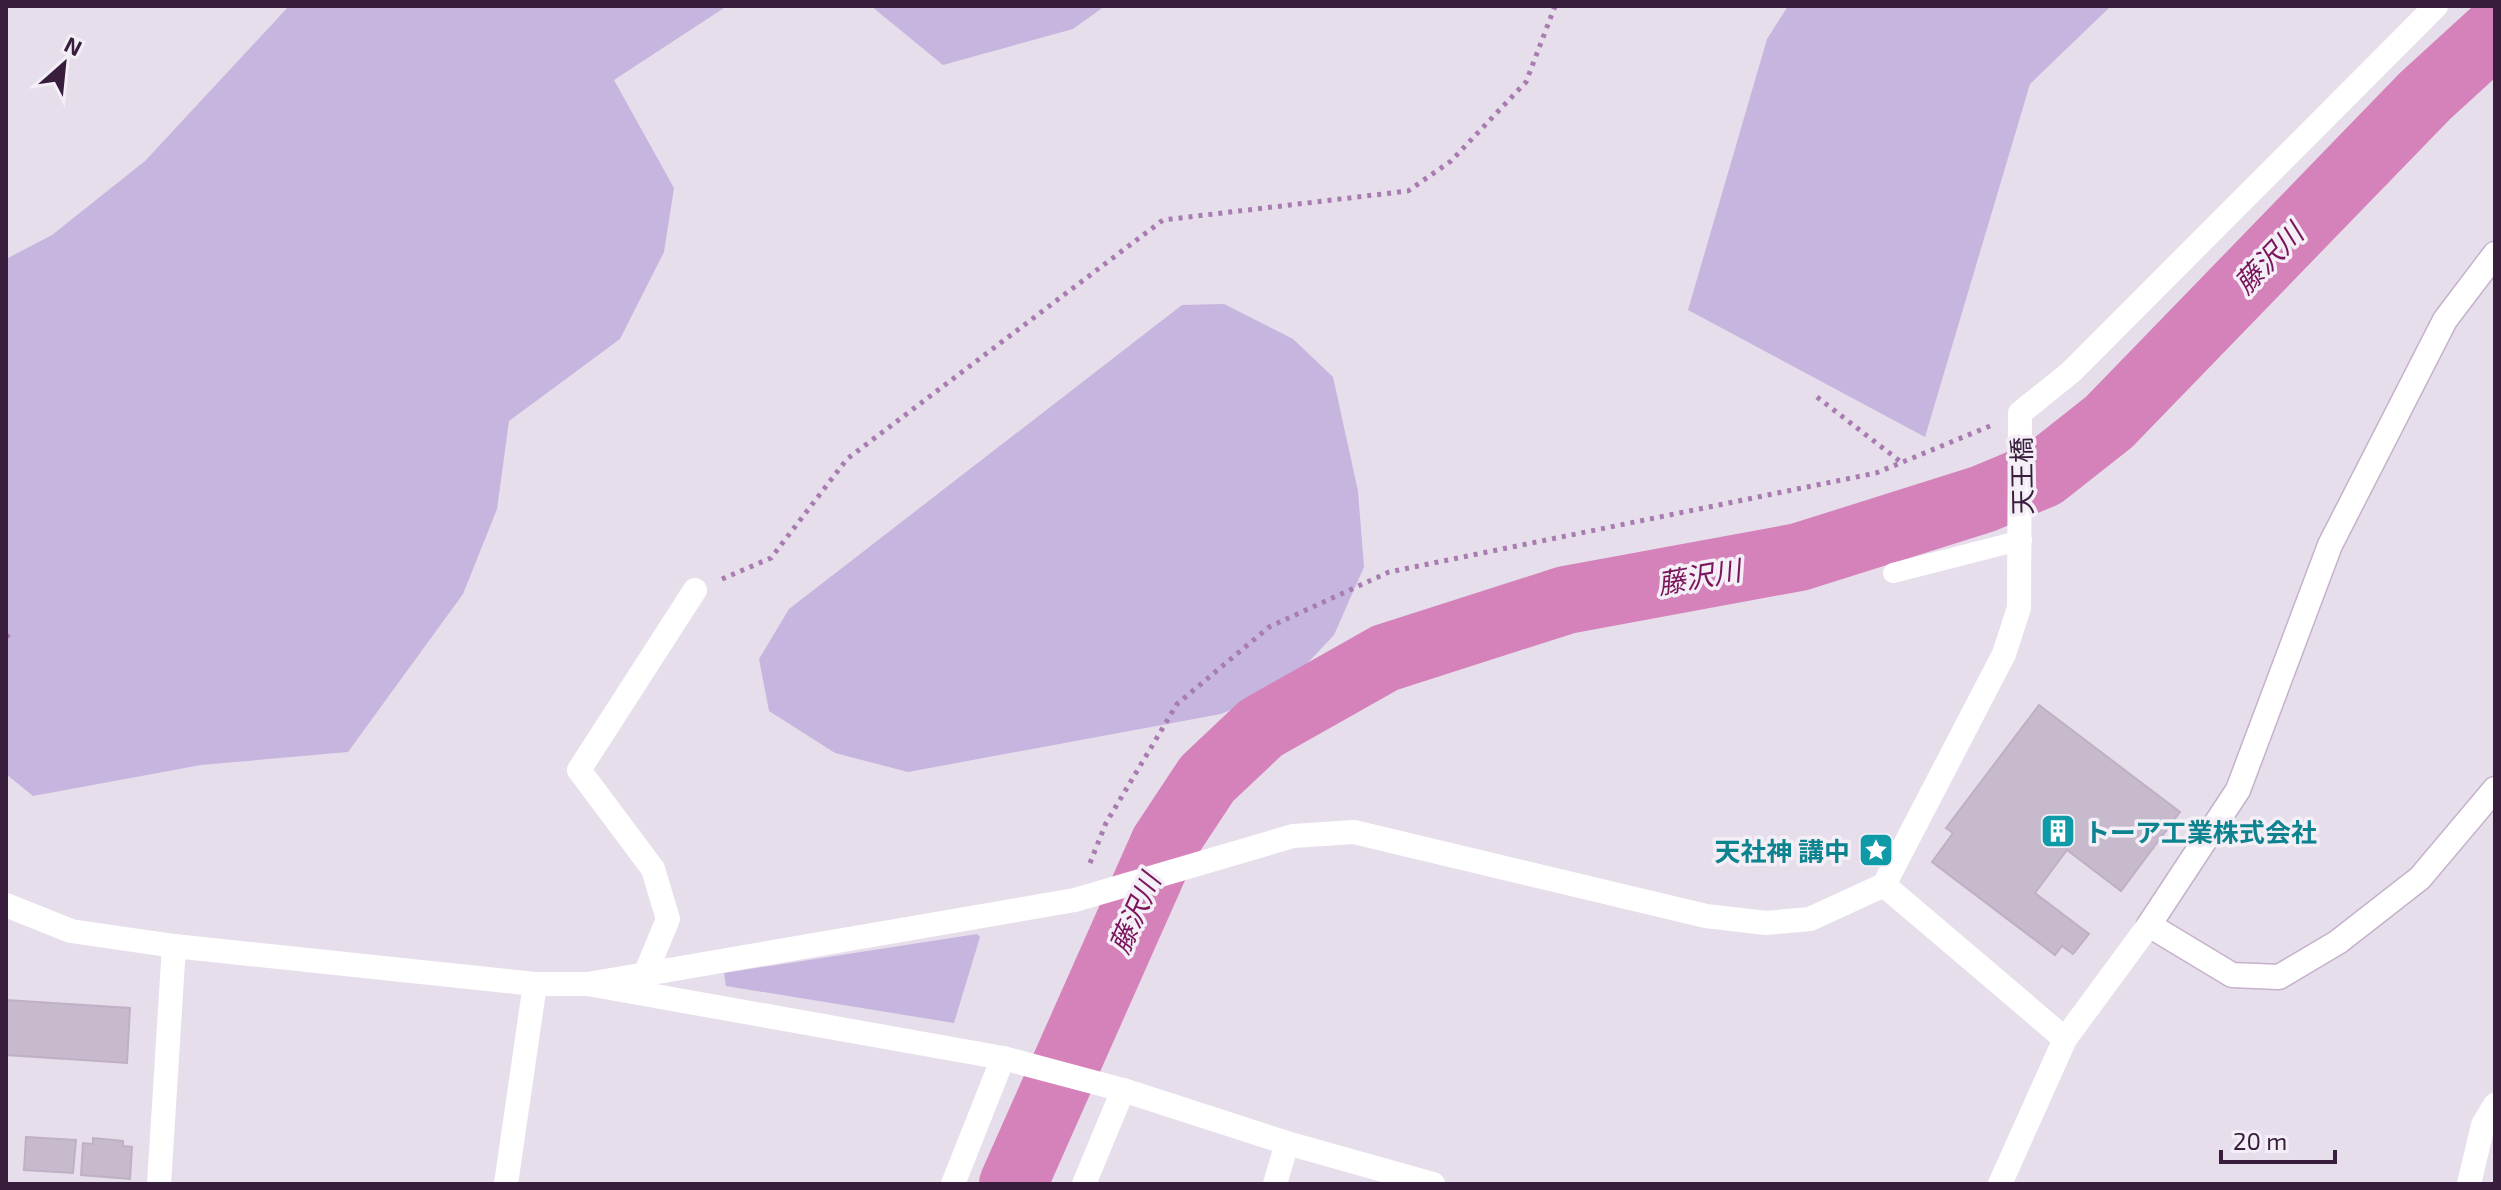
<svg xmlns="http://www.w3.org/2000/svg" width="2501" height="1190" font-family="'Exo 2','Noto Sans JP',sans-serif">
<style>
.green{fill:#c6b5de}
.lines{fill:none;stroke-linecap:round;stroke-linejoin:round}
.river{stroke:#d582bb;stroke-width:68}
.building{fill:#c7bacc;stroke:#bfb0c5;stroke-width:2}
.secondary-casing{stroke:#c6b1cb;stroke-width:27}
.path{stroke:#a87cb1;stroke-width:5;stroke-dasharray:4 6;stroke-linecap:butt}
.lane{stroke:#fff;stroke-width:20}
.street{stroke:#fff;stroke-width:24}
.secondary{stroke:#fff;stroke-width:24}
.labels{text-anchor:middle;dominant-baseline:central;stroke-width:7;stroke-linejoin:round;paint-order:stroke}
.street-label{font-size:26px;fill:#381e3c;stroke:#f4eff7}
.culture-label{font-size:26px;font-weight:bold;fill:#0d838f;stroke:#f4eff7;text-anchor:start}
.water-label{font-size:28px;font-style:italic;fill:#7b155b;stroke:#f4eff7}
</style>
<rect width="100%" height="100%" fill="#e7deeb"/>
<g class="green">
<polygon points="289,6 727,6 614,80 674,188 664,252 620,339 509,421 497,509 463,594 348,752 201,765 33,796 6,774 6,259 52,235 145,161"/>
<polygon points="871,6 1105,6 1073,29 943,65"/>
<polygon points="1788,6 2111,6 2030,84 1925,437 1688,310 1767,39"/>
<polygon points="1224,304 1293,339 1333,377 1358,491 1364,567 1334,635 1285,687 1221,714 908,772 835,753 769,711 759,659 789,609 1182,305"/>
<polygon points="977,934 980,937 954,1023 726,986 724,973"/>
</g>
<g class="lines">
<polyline class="river" points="1013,1184 1164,844 1207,779 1261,728 1385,658 1566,600 1799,557 1983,499 2043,474 2109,422 2425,96 2495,32"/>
</g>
<g class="building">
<polygon points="2039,705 2180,812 2121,891 2067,850 2035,893 2089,934 2073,954 2062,946 2055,955 1932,862 1953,833 1946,828"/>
<polygon points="6,1000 130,1008 127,1063 6,1055"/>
<polygon points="26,1137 76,1140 73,1173 24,1170"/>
<polygon points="93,1138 123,1141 123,1146 132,1147 130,1179 81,1175 83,1143 93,1144"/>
</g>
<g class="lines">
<g class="secondary-casing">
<polyline id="secondary" points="2495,254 2445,320 2330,545 2238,790 2149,925 2232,975 2279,977 2338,942 2420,878 2495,789"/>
</g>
<g class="path">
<polyline points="1817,397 1901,462"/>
<polyline points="722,579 771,558 847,459 1163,220 1408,191 1451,161 1526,82 1555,6"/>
<polyline points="6,637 10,634"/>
<polyline points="1090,863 1106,823 1177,704 1269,627 1389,572 1876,473 1990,426"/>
</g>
<polyline class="lane" points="1893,573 2022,540"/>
<g class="street">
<polyline points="1884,885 2065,1039"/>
<polyline points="6,905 71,931 174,946 535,984 588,984 1003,1058 1123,1090 1287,1143 1433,1184"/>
<polyline points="646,972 668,919 653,869 579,770 695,590"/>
<polyline points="588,984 1075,900 1293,836 1354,832 1706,916 1766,923 1810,919 1884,885 2004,654 2019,608 2020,413 2071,372 2436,6"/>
<polyline points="159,1184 174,946"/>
<polyline points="506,1184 535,984"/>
<polyline points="953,1184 1003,1058"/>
<polyline points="1084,1184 1123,1090"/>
<polyline points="1275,1184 1287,1143"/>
<polyline points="2000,1184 2065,1039 2149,925"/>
<polyline points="2469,1184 2483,1125 2495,1105"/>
</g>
<use href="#secondary" class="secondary"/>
</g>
<defs>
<g id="building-square" transform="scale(1.8)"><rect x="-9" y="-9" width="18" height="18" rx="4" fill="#0f9aa8" stroke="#f4eff7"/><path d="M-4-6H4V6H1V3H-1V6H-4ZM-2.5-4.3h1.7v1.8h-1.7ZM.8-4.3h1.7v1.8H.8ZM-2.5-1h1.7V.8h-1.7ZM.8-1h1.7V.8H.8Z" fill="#fff"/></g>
<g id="sight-square" transform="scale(1.8)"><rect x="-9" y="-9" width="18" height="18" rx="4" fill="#0f9aa8" stroke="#f4eff7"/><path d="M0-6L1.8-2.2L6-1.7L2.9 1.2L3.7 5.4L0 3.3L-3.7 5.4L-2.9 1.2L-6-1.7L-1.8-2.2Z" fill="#fff"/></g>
</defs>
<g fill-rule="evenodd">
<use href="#building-square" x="2058" y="831"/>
<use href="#sight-square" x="1876" y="850"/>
</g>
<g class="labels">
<g class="street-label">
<text transform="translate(2021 476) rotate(-91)">天王橋</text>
</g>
<g class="culture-label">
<text x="2084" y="831">トーア工業株式会社</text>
<text x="1850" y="850" text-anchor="end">天社神 講中</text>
</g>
<g class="water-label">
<text transform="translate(2268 258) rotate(-46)">藤沢川</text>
<text transform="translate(1699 576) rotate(-10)">藤沢川</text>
<text transform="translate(1134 913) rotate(-66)">藤沢川</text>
</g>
</g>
<rect width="2501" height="1190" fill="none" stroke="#381e3c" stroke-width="16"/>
<g transform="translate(64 64) rotate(27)" stroke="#f4eff7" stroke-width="6" paint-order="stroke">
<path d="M0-6L14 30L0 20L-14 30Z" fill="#381e3c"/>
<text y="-12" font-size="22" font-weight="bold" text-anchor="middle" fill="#381e3c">N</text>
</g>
<path d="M2221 1150v12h114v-12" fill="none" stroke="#381e3c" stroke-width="4"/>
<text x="2233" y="1150" font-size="24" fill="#381e3c" stroke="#f4eff7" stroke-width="6" paint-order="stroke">20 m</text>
</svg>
